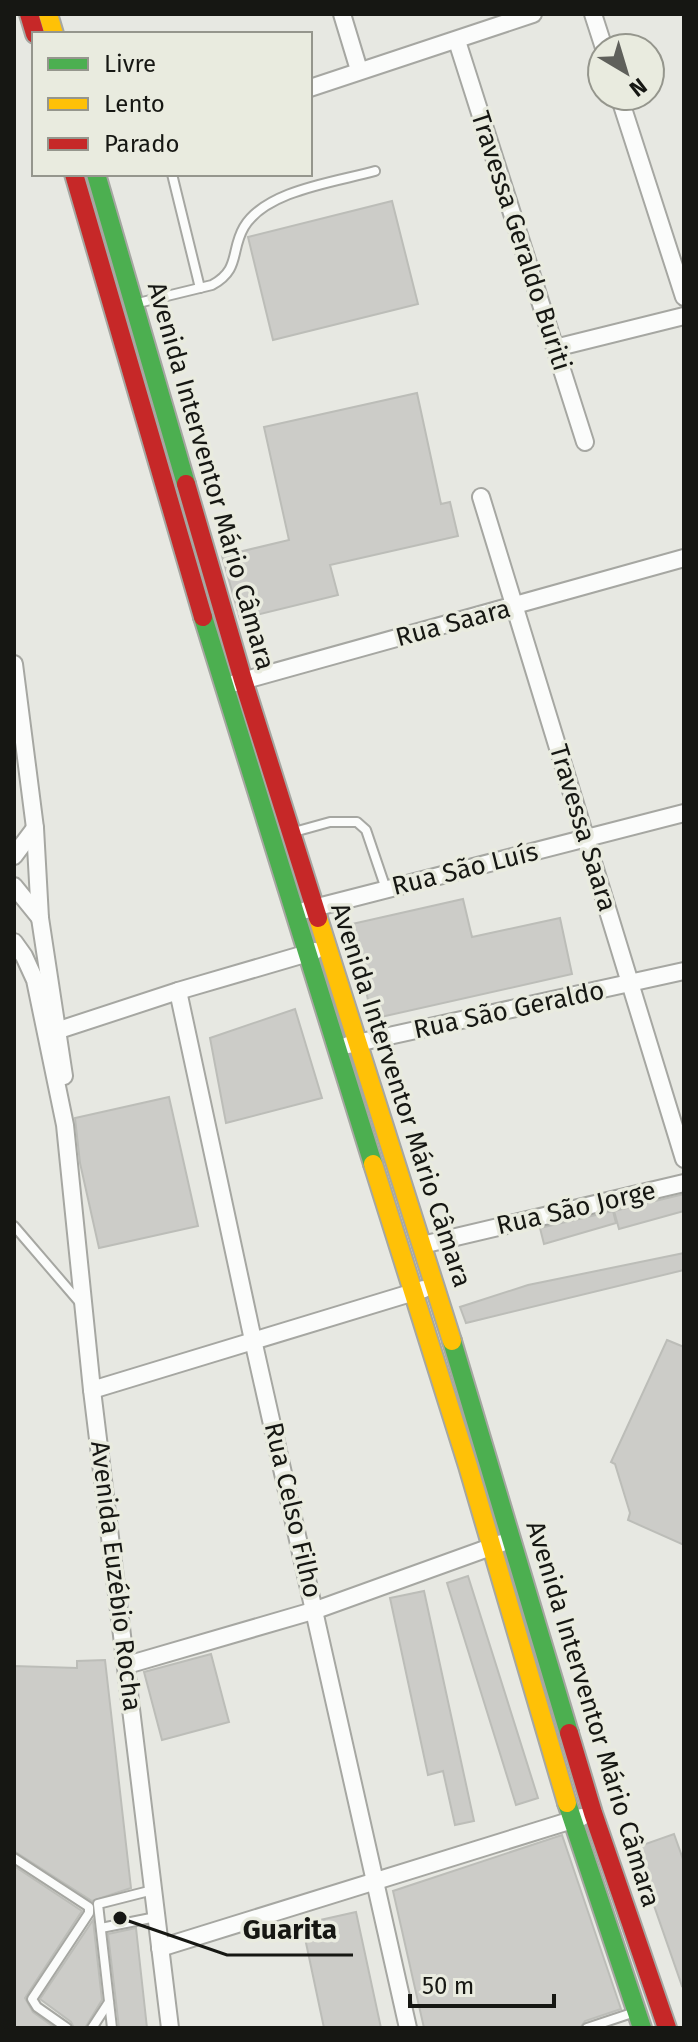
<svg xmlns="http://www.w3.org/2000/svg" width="698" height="2042" font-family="'Fira Sans',sans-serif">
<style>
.building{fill:#ccccc8;stroke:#bcbdb8;stroke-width:2}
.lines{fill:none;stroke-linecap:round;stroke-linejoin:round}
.lane-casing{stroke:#a6a7a2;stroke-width:12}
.street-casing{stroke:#a6a7a2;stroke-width:20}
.fast-casing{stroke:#a6a7a2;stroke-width:22}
.slow-casing{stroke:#a6a7a2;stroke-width:22}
.jam-casing{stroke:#a6a7a2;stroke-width:22}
.lane{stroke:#fbfcfb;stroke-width:8}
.street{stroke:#fbfcfb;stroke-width:16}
.fast{stroke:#4caf50;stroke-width:18}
.slow{stroke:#ffc107;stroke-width:18}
.jam{stroke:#c62828;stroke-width:18}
.labels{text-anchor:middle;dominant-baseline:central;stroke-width:7;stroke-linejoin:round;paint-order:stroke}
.street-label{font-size:26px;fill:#161713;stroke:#e9ebdf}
.leader{fill:none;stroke:#161713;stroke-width:3}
.callout-dot{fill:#161713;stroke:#e9ebdf;stroke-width:3}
.callout-label{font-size:28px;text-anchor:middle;font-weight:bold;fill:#161713;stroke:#e9ebdf;stroke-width:7;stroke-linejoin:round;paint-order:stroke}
</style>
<rect width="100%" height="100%" fill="#e7e8e2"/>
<g class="building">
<polygon points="392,201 418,304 273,340 248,237"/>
<polygon points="417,393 441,504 450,502 458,536 330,565 338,595 240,619 222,556 289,540 264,427"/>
<polygon points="463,899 472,937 560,918 572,974 372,1019 352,924"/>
<polygon points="295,1009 322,1098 226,1123 210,1038"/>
<polygon points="169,1097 198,1226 99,1248 80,1163 75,1118"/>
<polygon points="684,1194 684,1211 619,1229 614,1211"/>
<polygon points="613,1211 616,1223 544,1244 540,1228"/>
<polygon points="684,1253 684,1270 466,1323 460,1307 528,1285"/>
<polygon points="667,1340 684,1347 684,1545 628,1520 630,1513 615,1464 611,1462"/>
<polygon points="468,1576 538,1798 516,1805 447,1583"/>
<polygon points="424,1591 474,1821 455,1825 443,1771 428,1775 390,1598"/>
<polygon points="211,1654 229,1722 162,1740 144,1672"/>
<polygon points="105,1660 131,1888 92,1901 14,1851 14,1666 77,1668 77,1661"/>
<polygon points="674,1834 684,1862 684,1985 682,1986 634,1848"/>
<polygon points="562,1835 621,2009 585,2021 580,2028 424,2028 393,1891"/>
<polygon points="14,1866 82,1911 25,1998 33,2012 55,2028 14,2028"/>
<polygon points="356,1912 381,2028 324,2028 302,1924"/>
<polygon points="93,1920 102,2000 85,2028 74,2028 71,2022 40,1999"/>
<polygon points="136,1928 147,2028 119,2028 108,1934"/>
</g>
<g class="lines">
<g class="lane-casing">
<g id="lane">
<polyline points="172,174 200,288"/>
<path d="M134 304 212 285C241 269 230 251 244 227 266 190 336 182 375 171"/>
<polyline points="294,832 330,822 357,822 366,830 386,889"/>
<polyline points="14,1226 81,1304"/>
<polyline points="14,1858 89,1907 89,1913 32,1999 37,2007 67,2028"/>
<polyline points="101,1928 156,1917"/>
<polyline points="92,2028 109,2002"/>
<polyline points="112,2028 98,1904 153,1890"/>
<polyline points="587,2028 635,2012"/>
</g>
</g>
<g class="street-casing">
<g id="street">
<polyline points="342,14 359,70"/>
<polyline points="593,14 604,48"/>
<polyline points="457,41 585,442"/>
<polyline points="310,88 533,14"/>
<polyline points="619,96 684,297"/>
<polyline points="555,348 684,316"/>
<polyline points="481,497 684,1159"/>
<polyline points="14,664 35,828 40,918 64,1076"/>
<polyline points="235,683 684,558"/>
<polyline points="14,856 35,828"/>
<polyline points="14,886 40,918"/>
<polyline points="306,910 684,813"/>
<polyline points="14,942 24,956 35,980 65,1125 92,1390 170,2028"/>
<polyline points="178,991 253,1340 408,2028"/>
<polyline points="50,1033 178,991 315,951"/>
<polyline points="348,1045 684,971"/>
<polyline points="422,1245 684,1183"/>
<polyline points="92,1390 424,1289"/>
<polyline points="127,1665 316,1610 502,1543"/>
<polyline points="160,1948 582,1817"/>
</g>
</g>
<g class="fast-casing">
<g id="fast">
<polyline points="96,174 186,484"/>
<polyline points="203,617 373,1164"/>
<polyline points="452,1341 569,1733"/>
<polyline points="567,1803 642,2028"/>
</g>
</g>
<g class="slow-casing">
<g id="slow">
<polyline points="48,14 54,34"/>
<polyline points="318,918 452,1341"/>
<polyline points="373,1164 468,1466 567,1803"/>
</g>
</g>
<g class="jam-casing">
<g id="jam">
<polyline points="29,14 35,34"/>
<polyline points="74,174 203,617"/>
<polyline points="186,484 243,680 318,918"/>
<polyline points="569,1733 593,1813 667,2028"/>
</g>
</g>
<use href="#lane" class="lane"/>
<use href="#street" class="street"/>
<use href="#fast" class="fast"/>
<use href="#slow" class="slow"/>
<use href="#jam" class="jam"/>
</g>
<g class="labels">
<g class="street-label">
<text transform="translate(521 241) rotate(72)">Travessa Geraldo Buriti</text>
<text transform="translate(211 476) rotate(74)">Avenida Interventor Mário Câmara</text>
<text transform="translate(453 623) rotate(-15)">Rua Saara</text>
<text transform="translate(583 828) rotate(73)">Travessa Saara</text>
<text transform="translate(465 869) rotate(-14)">Rua São Luís</text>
<text transform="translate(509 1010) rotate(-12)">Rua São Geraldo</text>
<text transform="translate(401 1095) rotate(72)">Avenida Interventor Mário Câmara</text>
<text transform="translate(576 1208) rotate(-13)">Rua São Jorge</text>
<text transform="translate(293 1510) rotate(77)">Rua Celso Filho</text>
<text transform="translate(116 1576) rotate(83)">Avenida Euzébio Rocha</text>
<text transform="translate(593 1714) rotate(73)">Avenida Interventor Mário Câmara</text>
</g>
</g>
<path class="leader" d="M120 1918L227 1955H353"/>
<circle class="callout-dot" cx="120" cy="1918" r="8"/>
<g class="callout-label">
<text x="290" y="1939">Guarita</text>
</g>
<rect width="698" height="2042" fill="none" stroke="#161713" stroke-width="32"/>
<rect x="32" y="32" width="280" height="144" fill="#e9ebdf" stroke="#95968d" stroke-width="2"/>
<rect x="48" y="58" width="40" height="12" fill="#4caf50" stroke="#95968d" stroke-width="2"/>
<text x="104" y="72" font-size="24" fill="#161713">Livre</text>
<rect x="48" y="98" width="40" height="12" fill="#ffc107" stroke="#95968d" stroke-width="2"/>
<text x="104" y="112" font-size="24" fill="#161713">Lento</text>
<rect x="48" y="138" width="40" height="12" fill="#c62828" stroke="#95968d" stroke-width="2"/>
<text x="104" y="152" font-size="24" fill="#161713">Parado</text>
<g transform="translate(626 72) rotate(142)"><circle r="38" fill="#e9ebdf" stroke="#95968d" stroke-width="2"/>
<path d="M0-6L14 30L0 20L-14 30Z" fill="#5f605b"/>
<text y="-12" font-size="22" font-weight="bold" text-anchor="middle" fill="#161713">N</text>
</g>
<path d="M410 1994v12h144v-12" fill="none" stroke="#161713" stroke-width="4"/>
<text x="422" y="1994" font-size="24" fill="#161713" stroke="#e9ebdf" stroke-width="6" paint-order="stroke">50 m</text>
</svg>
